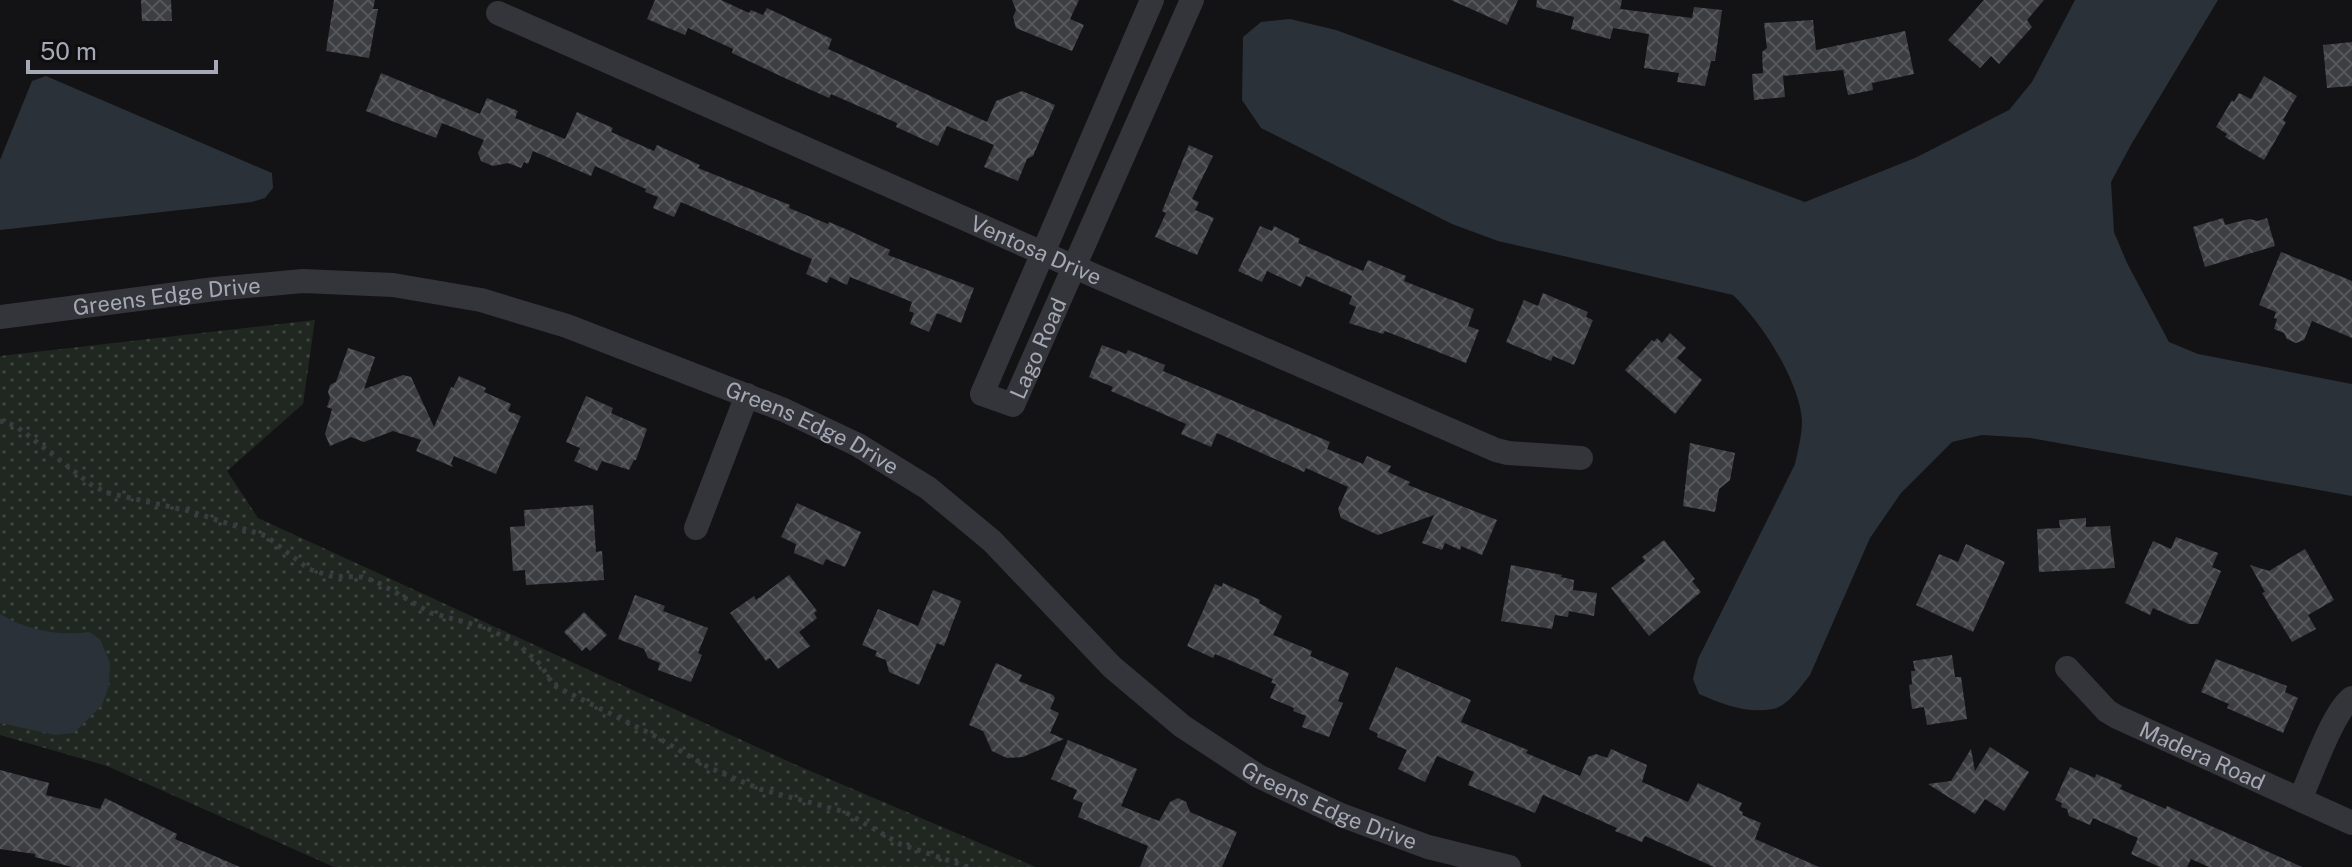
<svg xmlns="http://www.w3.org/2000/svg" width="2352" height="867" font-family="'Public Sans',sans-serif">
<style>
.grass{fill:url(#grass-dots)}
.water{fill:#2a3138}
.building{fill:url(#building-cross-hatch)}
.lines{fill:none;stroke-linecap:round;stroke-linejoin:round}
.path{stroke:#3a3c40;stroke-width:5;stroke-dasharray:4 6;stroke-linecap:butt}
.street{stroke:#34353a;stroke-width:24}
.labels{text-anchor:middle;dominant-baseline:central;stroke-width:6;stroke-linejoin:round;paint-order:stroke}
.street-label{font-size:22px;fill:#a5a9b5;stroke:#0e0e10}
</style>
<defs>
<pattern id="grass-dots" width="8" height="8" patternUnits="userSpaceOnUse" patternTransform="scale(2)"><rect width="8" height="8" fill="#1f2720"/><path d="M2 2h.1M6 6h.1" fill="none" stroke="#3d443e" stroke-width="1.8" stroke-linecap="round"/></pattern>
<pattern id="building-cross-hatch" width="8" height="8" patternUnits="userSpaceOnUse" patternTransform="scale(2)"><rect width="8" height="8" fill="#3d3e42"/><path d="M0 0l8 8M0 8l8-8" fill="none" stroke="#56575b"/></pattern>
</defs>
<rect width="100%" height="100%" fill="#131315"/>
<polygon class="grass" points="315,320 303,404 227,471 258,518 794,764 1036,867 334,867 107,766 0,735 0,356"/>
<g class="water">
<path d="M2075 0H2218L2132 143 2111 182 2114 232 2127 263 2169 342 2198 354 2352 384V496L2031 438 1982 435 1952 442 1901 493 1870 538 1810 675C1801 686 1788 706 1773 709 1747 714 1722 704 1699 694L1693 679 1698 659 1795 464C1798 450 1802 435 1802 421 1800 381 1761 322 1733 295L1498 241 1452 224 1261 128 1242 100 1243 37 1261 22 1290 19 1336 30 1805 202 1915 158 2009 110 2032 82Z"/>
<polygon points="46,76 272,173 273,188 265,198 252,202 0,230 0,160 32,81"/>
<path d="M0 614C27 630 57 636 89 632L100 639 110 663 109 686 102 705 74 733 55 735 0 723Z"/>
</g>
<g class="building">
<polygon points="141,0 171,0 172,21 142,21"/>
<polygon points="334,0 375,0 373,9 378,9 369,58 326,51"/>
<polygon points="655,0 721,0 749,13 751,10 763,15 767,8 832,39 828,49 987,122 996,101 1022,91 1055,105 1033,156 1027,159 1018,181 984,167 994,145 947,126 938,146 896,127 897,123 831,94 829,98 789,80 732,53 733,49 688,28 685,35 647,19"/>
<polygon points="1012,0 1079,0 1070,19 1084,25 1072,51 1016,28 1013,17 1016,10"/>
<polygon points="1451,0 1518,0 1507,25"/>
<polygon points="1537,0 1622,0 1620,9 1692,18 1694,7 1722,10 1715,61 1711,61 1705,86 1677,82 1679,73 1644,68 1649,34 1613,28 1610,39 1571,29 1574,17 1536,7"/>
<polygon points="1984,0 2044,0 2027,20 2032,27 1999,64 1991,56 1980,68 1948,40"/>
<polygon points="1813,20 1816,50 1905,31 1914,74 1872,83 1873,90 1848,95 1843,70 1783,76 1785,97 1754,100 1752,74 1763,73 1762,52 1767,48 1764,23"/>
<polygon points="2352,42 2352,86 2327,88 2323,45"/>
<polygon points="381,73 480,114 487,98 518,111 515,118 565,139 577,112 613,128 611,132 654,151 657,145 700,165 698,168 790,205 789,208 828,224 829,222 848,230 890,250 888,255 974,288 961,323 937,313 929,332 910,324 914,313 909,311 912,302 850,277 847,285 830,277 827,283 806,274 812,259 681,202 674,217 653,208 658,197 645,192 646,189 595,166 591,176 533,151 528,164 524,162 521,168 508,163 493,166 481,161 478,153 484,140 442,123 436,138 366,111"/>
<polygon points="2264,76 2297,96 2283,120 2286,122 2264,160 2225,137 2227,134 2216,127 2232,100 2234,102 2239,93 2251,99"/>
<polygon points="1189,145 1213,156 1192,199 1199,202 1195,210 1214,218 1197,255 1155,237 1166,213 1162,211"/>
<polygon points="2223,218 2225,225 2249,219 2258,221 2267,218 2275,246 2205,267 2193,227"/>
<polygon points="1260,226 1272,231 1274,226 1300,239 1298,243 1363,271 1368,260 1406,276 1404,281 1474,309 1468,326 1479,330 1466,363 1385,331 1383,334 1349,323 1356,307 1349,304 1352,296 1306,276 1301,287 1267,271 1262,282 1238,271"/>
<polygon points="2281,252 2352,281 2352,338 2312,321 2304,340 2296,343 2287,339 2284,333 2274,329 2277,319 2274,318 2276,312 2259,305"/>
<polygon points="1543,293 1588,312 1586,317 1593,320 1574,365 1553,356 1551,361 1506,342 1524,300 1538,306"/>
<polygon points="1670,333 1686,348 1677,358 1702,380 1675,414 1625,370 1652,340 1654,342 1657,338 1662,343"/>
<polygon points="1102,345 1126,354 1128,350 1165,365 1163,371 1330,442 1327,449 1363,464 1367,456 1391,466 1388,472 1410,482 1408,485 1497,520 1482,555 1461,546 1460,550 1445,543 1442,550 1422,543 1434,515 1378,535 1341,518 1338,509 1348,487 1306,468 1304,472 1217,433 1211,447 1181,434 1186,424 1111,391 1113,387 1089,377"/>
<polygon points="348,348 375,357 364,389 403,375 411,377 434,427 451,387 453,388 459,376 486,388 484,392 511,404 508,411 521,416 496,474 454,456 451,463 453,467 416,451 421,440 393,431 364,442 351,437 330,446 325,434 332,409 327,407 330,398 328,392 330,385 336,382"/>
<polygon points="586,396 613,408 611,413 647,429 636,460 634,460 629,470 602,461 597,471 574,461 580,448 566,442"/>
<polygon points="1690,443 1735,453 1730,480 1719,489 1715,512 1683,506"/>
<polygon points="797,503 861,532 845,567 826,559 823,565 794,553 796,544 781,537"/>
<polygon points="593,505 596,552 602,551 604,580 526,585 525,570 513,571 510,527 525,526 524,510"/>
<polygon points="2086,518 2086,527 2110,526 2115,568 2039,572 2037,529 2060,528 2059,520"/>
<polygon points="2176,537 2218,553 2212,567 2221,571 2198,624 2189,624 2153,608 2150,615 2125,603 2153,541 2171,549"/>
<polygon points="1664,540 1695,579 1692,581 1701,592 1649,636 1611,588 1645,561 1642,557"/>
<polygon points="1966,544 2005,562 1973,632 1916,605 1939,554 1958,562"/>
<polygon points="2305,549 2334,600 2308,615 2316,629 2292,642 2262,593 2265,592 2250,565 2269,571"/>
<polygon points="1511,565 1562,575 1561,577 1574,580 1573,590 1597,593 1594,616 1569,611 1568,617 1555,615 1552,629 1501,621"/>
<polygon points="789,575 817,611 814,613 817,618 799,632 810,646 778,669 770,658 766,661 730,613 754,596 756,600"/>
<polygon points="1223,583 1260,600 1259,603 1282,616 1273,635 1312,651 1310,656 1349,673 1338,701 1343,703 1329,737 1302,727 1306,716 1293,711 1294,708 1270,698 1276,684 1271,683 1273,679 1215,654 1213,658 1187,646 1215,584 1222,587"/>
<polygon points="933,590 961,601 944,646 937,643 919,685 889,672 886,660 875,656 877,651 862,645 878,609 918,626"/>
<polygon points="635,595 665,606 663,611 708,628 698,653 702,655 691,682 658,670 660,663 648,658 644,649 618,639"/>
<polygon points="584,612 607,635 590,651 586,647 582,651 564,632"/>
<polygon points="1952,655 1955,677 1961,677 1967,719 1927,725 1924,707 1912,709 1909,685 1912,684 1911,671 1915,671 1913,661"/>
<polygon points="2216,659 2287,686 2285,692 2298,698 2283,733 2227,708 2229,704 2201,692"/>
<polygon points="996,663 1022,675 1019,681 1053,695 1055,698 1050,709 1059,713 1050,733 1064,739 1023,757 1007,758 992,751 983,731 969,725"/>
<polygon points="1396,667 1471,700 1461,722 1528,750 1526,753 1580,776 1588,757 1596,754 1607,758 1611,749 1647,765 1642,782 1688,802 1698,783 1742,803 1739,810 1743,812 1742,815 1761,823 1755,839 1819,867 1714,867 1645,836 1642,842 1615,831 1617,828 1543,795 1535,813 1468,785 1474,772 1437,756 1425,782 1398,769 1407,750 1377,737 1378,734 1369,729"/>
<polygon points="1068,740 1137,769 1121,806 1159,821 1170,802 1178,798 1186,802 1190,812 1237,832 1222,867 1140,867 1148,846 1078,817 1083,803 1073,799 1077,790 1051,779"/>
<polygon points="1990,747 2029,772 2004,811 1985,799 1975,814 1928,784 1951,781 1971,749 1975,771"/>
<polygon points="2070,767 2095,778 2096,774 2122,785 2120,789 2166,809 2167,806 2302,867 2209,867 2191,859 2187,867 2160,867 2131,854 2138,838 2093,818 2090,825 2069,816 2067,809 2061,807 2062,803 2055,800"/>
<polygon points="0,770 49,783 46,795 100,809 105,798 177,834 175,839 240,867 72,867 35,857 35,854 0,849"/>
</g>
<g class="lines">
<polyline class="path" points="0,421 16,426 93,486 108,493 189,511 266,536 309,569 330,576 362,577 377,582 431,613 487,628 519,645 541,665 553,685 653,735 710,768 760,789 845,812 900,844 968,867"/>
<g class="street">
<path id="s1" d="M1152 0 982 394 1013 405 1192 0"/>
<path id="s2" d="M498 13 1063 262 1496 450 1508 453 1581 458"/>
<path id="s3" d="M0 317 215 289 303 281 393 285 481 300 567 326 784 410 858 445 928 488 992 541 1112 667 1182 726 1258 776 1341 815 1428 847 1509 867"/>
<polyline points="696,528 747,395"/>
<path id="s4" d="M2067 668 2107 711 2117 717 2352 823"/>
<path d="M2300 799C2311 776 2333 711 2352 698"/>
</g>
</g>
<g class="labels">
<g class="street-label">
<text stroke="none"><textPath href="#s2" startOffset="588">Ventosa Drive</textPath></text>
<text stroke="none"><textPath href="#s3" startOffset="168">Greens Edge Drive</textPath></text>
<text stroke="none"><textPath href="#s1" startOffset="524">Lago Road</textPath></text>
<text stroke="none"><textPath href="#s3" startOffset="840">Greens Edge Drive</textPath></text>
<text stroke="none"><textPath href="#s4" startOffset="164">Madera Road</textPath></text>
<text stroke="none"><textPath href="#s3" startOffset="1488">Greens Edge Drive</textPath></text>
</g>
</g>
<path d="M28 60v12h188v-12" fill="none" stroke="#a5a9b5" stroke-width="4"/>
<text x="40" y="60" font-size="24" fill="#a5a9b5" stroke="#0e0e10" stroke-width="6" paint-order="stroke">50 m</text>
</svg>
